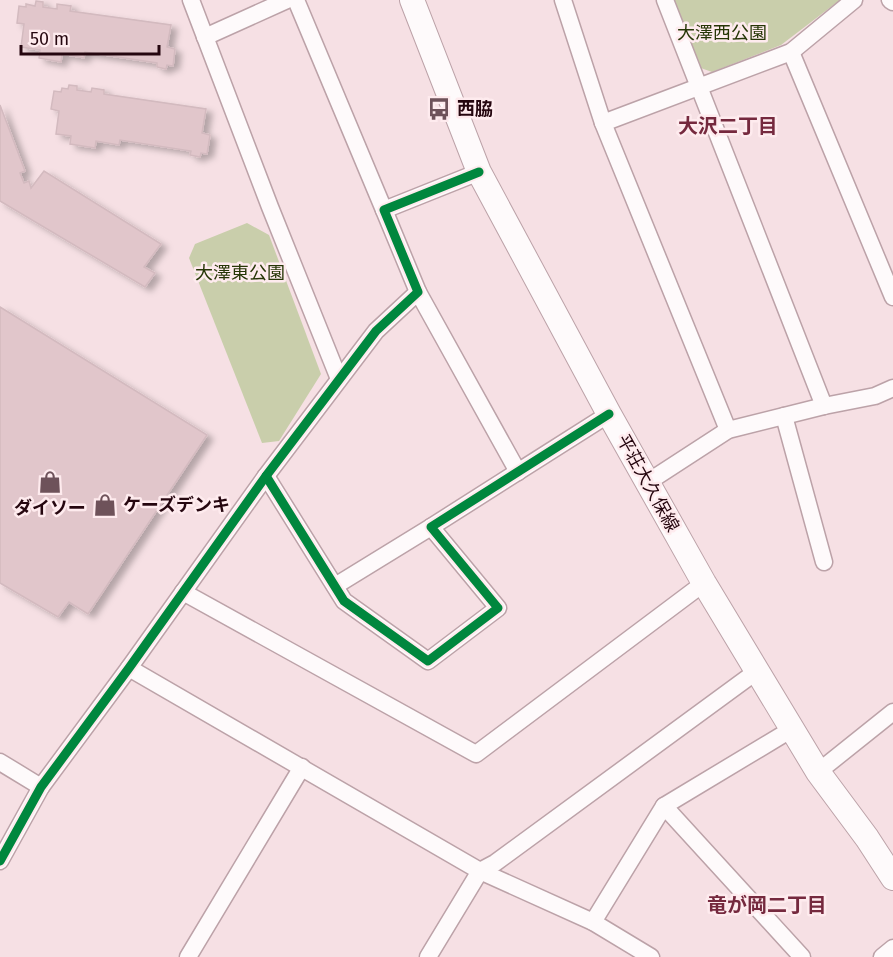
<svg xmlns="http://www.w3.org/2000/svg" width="893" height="957" font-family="'Fira Sans','Noto Sans JP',sans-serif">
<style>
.green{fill:#c9ceab}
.building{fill:#e1c6cb;stroke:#d3babf;stroke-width:1.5;filter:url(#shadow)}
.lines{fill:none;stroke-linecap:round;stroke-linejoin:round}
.minor-casing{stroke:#bca2a8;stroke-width:19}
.secondary-casing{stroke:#bca2a8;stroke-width:26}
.minor{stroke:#fefafb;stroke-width:16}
.secondary{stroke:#fefafb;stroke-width:24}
.cycleway-casing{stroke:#feebee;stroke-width:13}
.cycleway{stroke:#00873e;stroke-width:9}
.labels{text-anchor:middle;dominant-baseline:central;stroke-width:5;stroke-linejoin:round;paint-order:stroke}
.park-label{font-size:18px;fill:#263606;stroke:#feebee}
.poi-label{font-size:18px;font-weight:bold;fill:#25060f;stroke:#feebee;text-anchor:start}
.street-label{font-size:18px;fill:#25060f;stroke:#feebee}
.neighbourhood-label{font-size:20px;font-weight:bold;fill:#75293e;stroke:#feebee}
</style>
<defs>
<filter id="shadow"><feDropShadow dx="6" dy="4" stdDeviation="3" flood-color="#0004"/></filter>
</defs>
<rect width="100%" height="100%" fill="#f6e0e4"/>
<g class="green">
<polygon points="673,0 840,0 781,45 712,72 698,67"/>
<polygon points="247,223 269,235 321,374 279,441 262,443 189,258 195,244"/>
</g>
<g class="building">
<polygon points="36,1 43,2 43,7 57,9 57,4 71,6 70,11 171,25 167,47 175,49 173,66 167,65 166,69 157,67 157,63 85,52 84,58 62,54 61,62 39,58 40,50 21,47 24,24 17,23 19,6 26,7 26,4 35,6"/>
<polygon points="69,85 77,86 77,90 91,92 92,88 104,90 104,94 206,109 202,133 210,135 207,154 201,153 200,157 190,155 191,151 120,140 119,145 96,141 95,148 70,144 71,136 56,134 59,111 51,109 54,91 61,92 62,88 68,89"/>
<polygon points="0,105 25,171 20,173 24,183 29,181 31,188 44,171 161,244 144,267 155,273 145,287 0,201"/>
<polygon points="0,307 207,435 88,614 69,602 58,617 0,583"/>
</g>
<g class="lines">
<g class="minor-casing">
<g id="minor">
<polyline points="191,0 270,207 339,379"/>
<polyline points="296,0 384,210"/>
<polyline points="563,0 603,123 728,430"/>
<polyline points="665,0 824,406"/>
<polyline points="890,0 893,2"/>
<polyline points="205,37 287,0"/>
<polyline points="791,52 893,297"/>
<polyline points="603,123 791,52 854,0"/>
<polyline points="418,292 518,472"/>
<polyline points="784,416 824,562"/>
<polyline points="266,476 344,601 428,661 498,608 431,527 609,414"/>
<polyline points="648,482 728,430 824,406 875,396 893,388"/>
<polyline points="335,586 431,527"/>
<polyline points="183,592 476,754 704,583"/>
<polyline points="129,668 480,871 593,922 651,957"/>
<polyline points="0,762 41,787"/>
<polyline points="818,772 893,712"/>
<polyline points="664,806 802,957"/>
<polyline points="0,861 41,787 129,668 266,476 376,331 418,292 384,210 479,172"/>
<polyline points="593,922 664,806 792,729"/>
<polyline points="188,957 302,767"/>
<polyline points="428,957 480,871 495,863 757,671"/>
<polyline points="882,957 893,948"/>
</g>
</g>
<g class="secondary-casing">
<polyline id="secondary" points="412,0 479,172 609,414 704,583 818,772 867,838 893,878"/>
</g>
<use href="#minor" class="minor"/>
<use href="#secondary" class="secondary"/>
<g class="cycleway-casing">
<g id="cycleway">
<polyline points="266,476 344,601 428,661 498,608 431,527 609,414"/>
<polyline points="0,861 41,787 129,668 266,476 376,331 418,292 384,210 479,172"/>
</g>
</g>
<use href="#cycleway" class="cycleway"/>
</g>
<defs>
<g id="bus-bare" transform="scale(1.8)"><path d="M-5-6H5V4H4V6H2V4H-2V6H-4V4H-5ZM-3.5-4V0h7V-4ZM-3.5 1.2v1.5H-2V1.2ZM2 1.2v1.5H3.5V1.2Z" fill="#6e525a" stroke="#feebee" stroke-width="2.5" paint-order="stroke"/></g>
<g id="shop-bare" transform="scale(1.8)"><path d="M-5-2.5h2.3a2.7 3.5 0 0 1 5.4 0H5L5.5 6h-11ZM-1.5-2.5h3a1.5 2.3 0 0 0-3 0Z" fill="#6e525a" stroke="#feebee" stroke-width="2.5" paint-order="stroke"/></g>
</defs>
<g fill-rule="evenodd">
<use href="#bus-bare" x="439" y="109"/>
<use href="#shop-bare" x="50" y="482"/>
<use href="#shop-bare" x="105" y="505"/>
</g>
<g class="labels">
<g class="park-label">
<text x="722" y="33">大澤西公園</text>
<text x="240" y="273">大澤東公園</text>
</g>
<g class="poi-label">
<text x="457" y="109">西脇</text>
<text x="123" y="505">ケーズデンキ</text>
<text x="50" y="508" text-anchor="middle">ダイソー</text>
</g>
<g class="street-label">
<text transform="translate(648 483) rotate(61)">平荘大久保線</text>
</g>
<g class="neighbourhood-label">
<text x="728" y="126">大沢二丁目</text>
<text x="767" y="905">竜が岡二丁目</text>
</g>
</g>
<path d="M21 45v9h138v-9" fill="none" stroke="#25060f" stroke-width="3"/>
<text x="30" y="45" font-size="18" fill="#25060f" stroke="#feebee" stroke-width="4.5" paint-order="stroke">50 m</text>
</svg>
